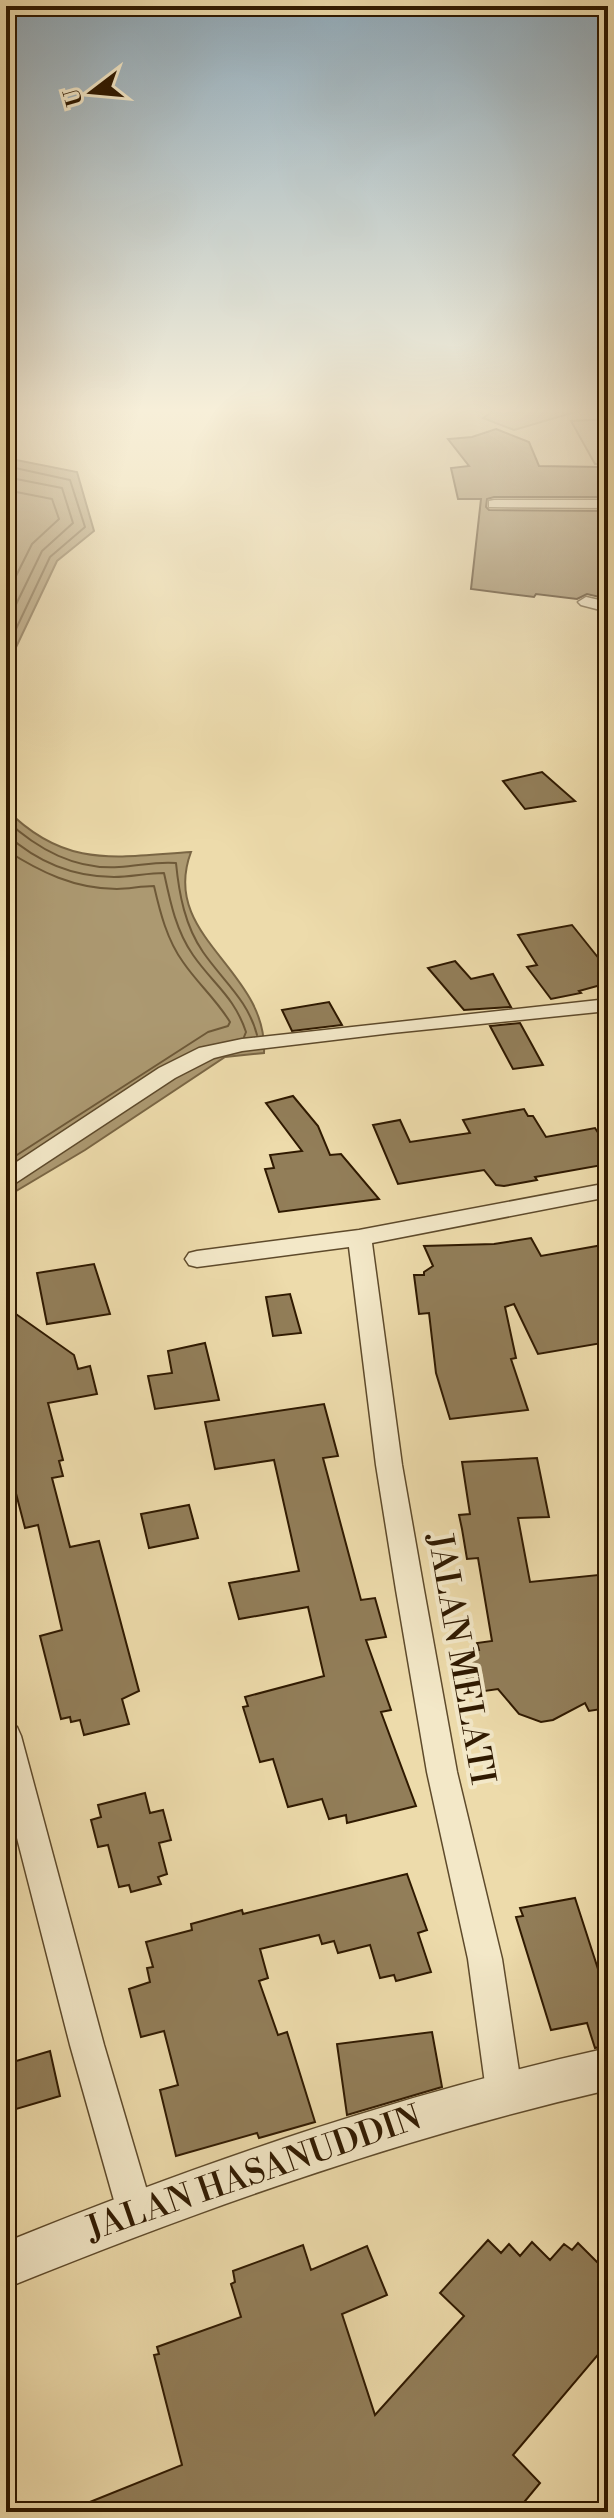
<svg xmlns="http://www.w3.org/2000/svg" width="614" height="2518" font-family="'Libre Bodoni',serif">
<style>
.green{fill:#cdba8e;stroke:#7e6a47;stroke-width:2}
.water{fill:#ac9971;stroke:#7a6644;stroke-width:2}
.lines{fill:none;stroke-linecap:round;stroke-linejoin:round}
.shore{stroke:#6e5938;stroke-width:2}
.building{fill:#927e59;stroke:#2f1900;stroke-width:2}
.minor-casing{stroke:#5e4a2b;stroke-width:3}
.tertiary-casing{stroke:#5e4a2b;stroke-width:3}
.minor{fill:#f3e8c8;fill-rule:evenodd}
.tertiary{fill:#f3e8c8;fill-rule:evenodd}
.labels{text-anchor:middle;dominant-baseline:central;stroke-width:8;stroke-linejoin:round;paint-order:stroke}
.near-street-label{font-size:34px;fill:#2f1900;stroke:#f3e8c8}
</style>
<rect width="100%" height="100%" fill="#eddbab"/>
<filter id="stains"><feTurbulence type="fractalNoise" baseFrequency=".0025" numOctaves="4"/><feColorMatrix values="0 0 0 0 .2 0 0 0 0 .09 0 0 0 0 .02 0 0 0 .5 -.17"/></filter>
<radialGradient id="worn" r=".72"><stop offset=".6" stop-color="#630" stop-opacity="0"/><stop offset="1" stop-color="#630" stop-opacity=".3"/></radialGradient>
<g class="green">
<polygon points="498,408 578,408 582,410 514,430 483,418"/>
<polygon points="608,419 608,464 595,464 571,421"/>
</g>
<g class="water">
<polygon points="6,458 77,472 94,531 57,561 9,662 6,699"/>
<path d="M6 809C65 869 115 857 191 852 159 937 268 969 264 1053L225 1057 85 1150 6 1197Z"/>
</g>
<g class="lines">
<g class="shore">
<polyline points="6,466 70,480 85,527 50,557 6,650"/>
<polyline points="6,477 62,488 73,523 42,551 6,625"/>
<polyline points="6,490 52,499 59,519 32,544 6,596"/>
<path d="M6 820C37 849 76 870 119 867 139 866 157 861 176 863 179 894 185 926 203 952 223 981 248 1000 257 1035"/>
<path d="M6 834C36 861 73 877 114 877 131 877 147 873 164 873 170 901 176 931 193 955 213 984 234 996 246 1032L244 1037"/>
<path d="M6 850C40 872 75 889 117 889 129 889 141 886 154 886 160 912 167 940 183 962 198 984 216 999 230 1022L228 1026 208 1032 6 1162"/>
</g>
</g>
<g class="building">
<polygon points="496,429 529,442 539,466 599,467 607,497 494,497 487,499 486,507 489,510 608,511 608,531 599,570 608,571 608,599 587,594 577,599 536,594 534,597 471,589 481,499 458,499 451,468 469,466 448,439 472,437"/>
<polygon points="542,772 575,801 525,809 503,781"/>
<polygon points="572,925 608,970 608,983 579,991 581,993 551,999 527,967 537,965 518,935"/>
<polygon points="455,961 471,979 493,974 511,1007 464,1010 428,968"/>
<polygon points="329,1002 342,1025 292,1031 282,1010"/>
<polygon points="520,1023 531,1043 543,1065 513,1069 490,1026"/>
<polygon points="293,1096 318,1126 330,1155 341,1154 379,1199 279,1212 265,1169 274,1168 270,1155 302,1151 266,1103"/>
<polygon points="524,1109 528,1116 533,1116 546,1137 595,1128 608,1148 608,1164 535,1177 537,1180 504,1186 496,1185 484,1170 398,1184 373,1125 400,1120 410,1142 470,1133 463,1120"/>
<polygon points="531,1238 541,1256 608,1244 608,1342 538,1354 514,1304 505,1307 516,1358 511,1359 528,1410 450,1419 436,1373 429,1313 419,1314 414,1275 424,1275 424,1272 433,1266 424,1246 494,1244"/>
<polygon points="94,1264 110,1314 47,1324 37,1273"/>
<polygon points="290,1294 301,1333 273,1336 266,1297"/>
<polygon points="6,1307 74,1355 78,1369 90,1366 97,1394 48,1403 63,1460 59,1461 63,1476 52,1478 70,1547 99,1541 139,1691 122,1699 129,1724 84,1735 80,1720 71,1722 70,1717 61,1719 40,1636 62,1630 38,1525 25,1528 6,1455"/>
<polygon points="205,1343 219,1400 155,1409 148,1376 172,1373 168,1351"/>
<polygon points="324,1404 338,1456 323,1458 361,1600 375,1598 386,1637 366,1640 391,1710 381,1712 416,1806 347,1823 346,1815 329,1819 322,1799 288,1807 273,1759 260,1762 243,1707 248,1706 245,1697 324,1676 308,1607 239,1619 229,1583 299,1571 274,1460 215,1469 205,1422"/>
<polygon points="537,1458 549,1517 518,1518 530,1582 608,1574 608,1708 589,1711 585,1703 553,1720 541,1722 519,1714 498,1689 471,1693 459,1653 479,1650 477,1643 492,1641 478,1558 467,1559 462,1529 459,1515 470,1514 462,1462"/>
<polygon points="189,1505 198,1538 149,1548 141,1514"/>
<polygon points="145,1793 150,1813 163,1810 171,1840 159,1843 167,1874 158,1877 161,1884 131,1892 129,1885 119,1887 108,1845 98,1847 91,1820 101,1817 98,1805"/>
<polygon points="407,1874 427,1930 418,1933 431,1972 396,1981 394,1975 380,1978 370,1945 338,1953 334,1941 322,1944 319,1935 260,1949 268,1978 259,1981 278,2035 287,2032 315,2122 259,2138 257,2133 176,2156 160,2090 178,2085 164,2031 141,2037 129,1989 150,1982 147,1968 153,1967 146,1942 192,1930 191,1924 242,1910 243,1914"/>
<polygon points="575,1898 608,2000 608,2045 595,2048 587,2023 551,2030 516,1917 523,1916 520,1908"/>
<polygon points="432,2032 442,2087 347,2115 337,2044"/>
<polygon points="50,2051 60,2096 6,2112 6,2064"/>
<polygon points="488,2240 501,2253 509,2244 520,2256 532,2242 550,2260 564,2244 572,2250 578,2243 608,2273 608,2343 513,2455 540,2483 516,2512 65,2512 182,2465 154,2355 159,2354 157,2347 241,2317 231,2284 235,2282 233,2271 303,2245 311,2270 367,2246 387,2295 342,2314 375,2415 464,2316 440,2293"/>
</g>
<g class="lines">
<g class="minor-casing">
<g id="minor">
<polygon points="494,500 608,500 608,508 489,507 489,501"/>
<polygon points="586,597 608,602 608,612 581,605 578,602"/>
<polygon points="608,999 608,1011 392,1033 242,1051 214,1058 175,1078 14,1184 6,1186 6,1169 159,1068 199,1048 242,1039"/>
<polygon points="608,1183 608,1197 372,1243 402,1465 424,1590 457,1772 502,1959 522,2091 516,2103 504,2108 492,2103 486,2091 468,1959 427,1772 396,1590 376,1465 349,1247 197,1267 189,1265 185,1259 189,1253 197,1251 359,1230"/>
<polygon points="6,1723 17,1727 21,1736 104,2045 153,2211 148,2224 135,2229 122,2224 117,2211 70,2045 6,1795"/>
</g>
</g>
<g class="tertiary-casing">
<path id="tertiary" d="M608 2048V2090C401 2138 203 2208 6 2288V2242C203 2162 401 2094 608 2048Z"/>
</g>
<use href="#minor" class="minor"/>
<use href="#tertiary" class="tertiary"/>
</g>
<linearGradient id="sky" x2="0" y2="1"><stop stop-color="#90a9b8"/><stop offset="0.54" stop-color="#f7efd9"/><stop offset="1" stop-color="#f7efd9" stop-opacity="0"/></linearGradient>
<rect width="614" height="760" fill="url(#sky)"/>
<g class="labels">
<g class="near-street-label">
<text transform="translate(460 1659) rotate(80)">JALAN MELATI</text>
<text transform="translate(254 2174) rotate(-19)">JALAN HASANUDDIN</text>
</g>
</g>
<rect width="614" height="2518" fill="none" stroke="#eddbab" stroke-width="32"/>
<rect x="8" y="8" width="598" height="2502" fill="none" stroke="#2f1900" stroke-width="4"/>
<rect x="16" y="16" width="582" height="2486" fill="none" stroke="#2f1900" stroke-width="2"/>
<g transform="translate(92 92) rotate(254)" stroke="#f3e8c8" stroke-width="6" paint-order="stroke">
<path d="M0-6L14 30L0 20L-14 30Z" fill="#2f1900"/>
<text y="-12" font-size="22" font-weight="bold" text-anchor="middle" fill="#2f1900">U</text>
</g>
<rect width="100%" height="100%" filter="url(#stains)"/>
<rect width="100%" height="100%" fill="url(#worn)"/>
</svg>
